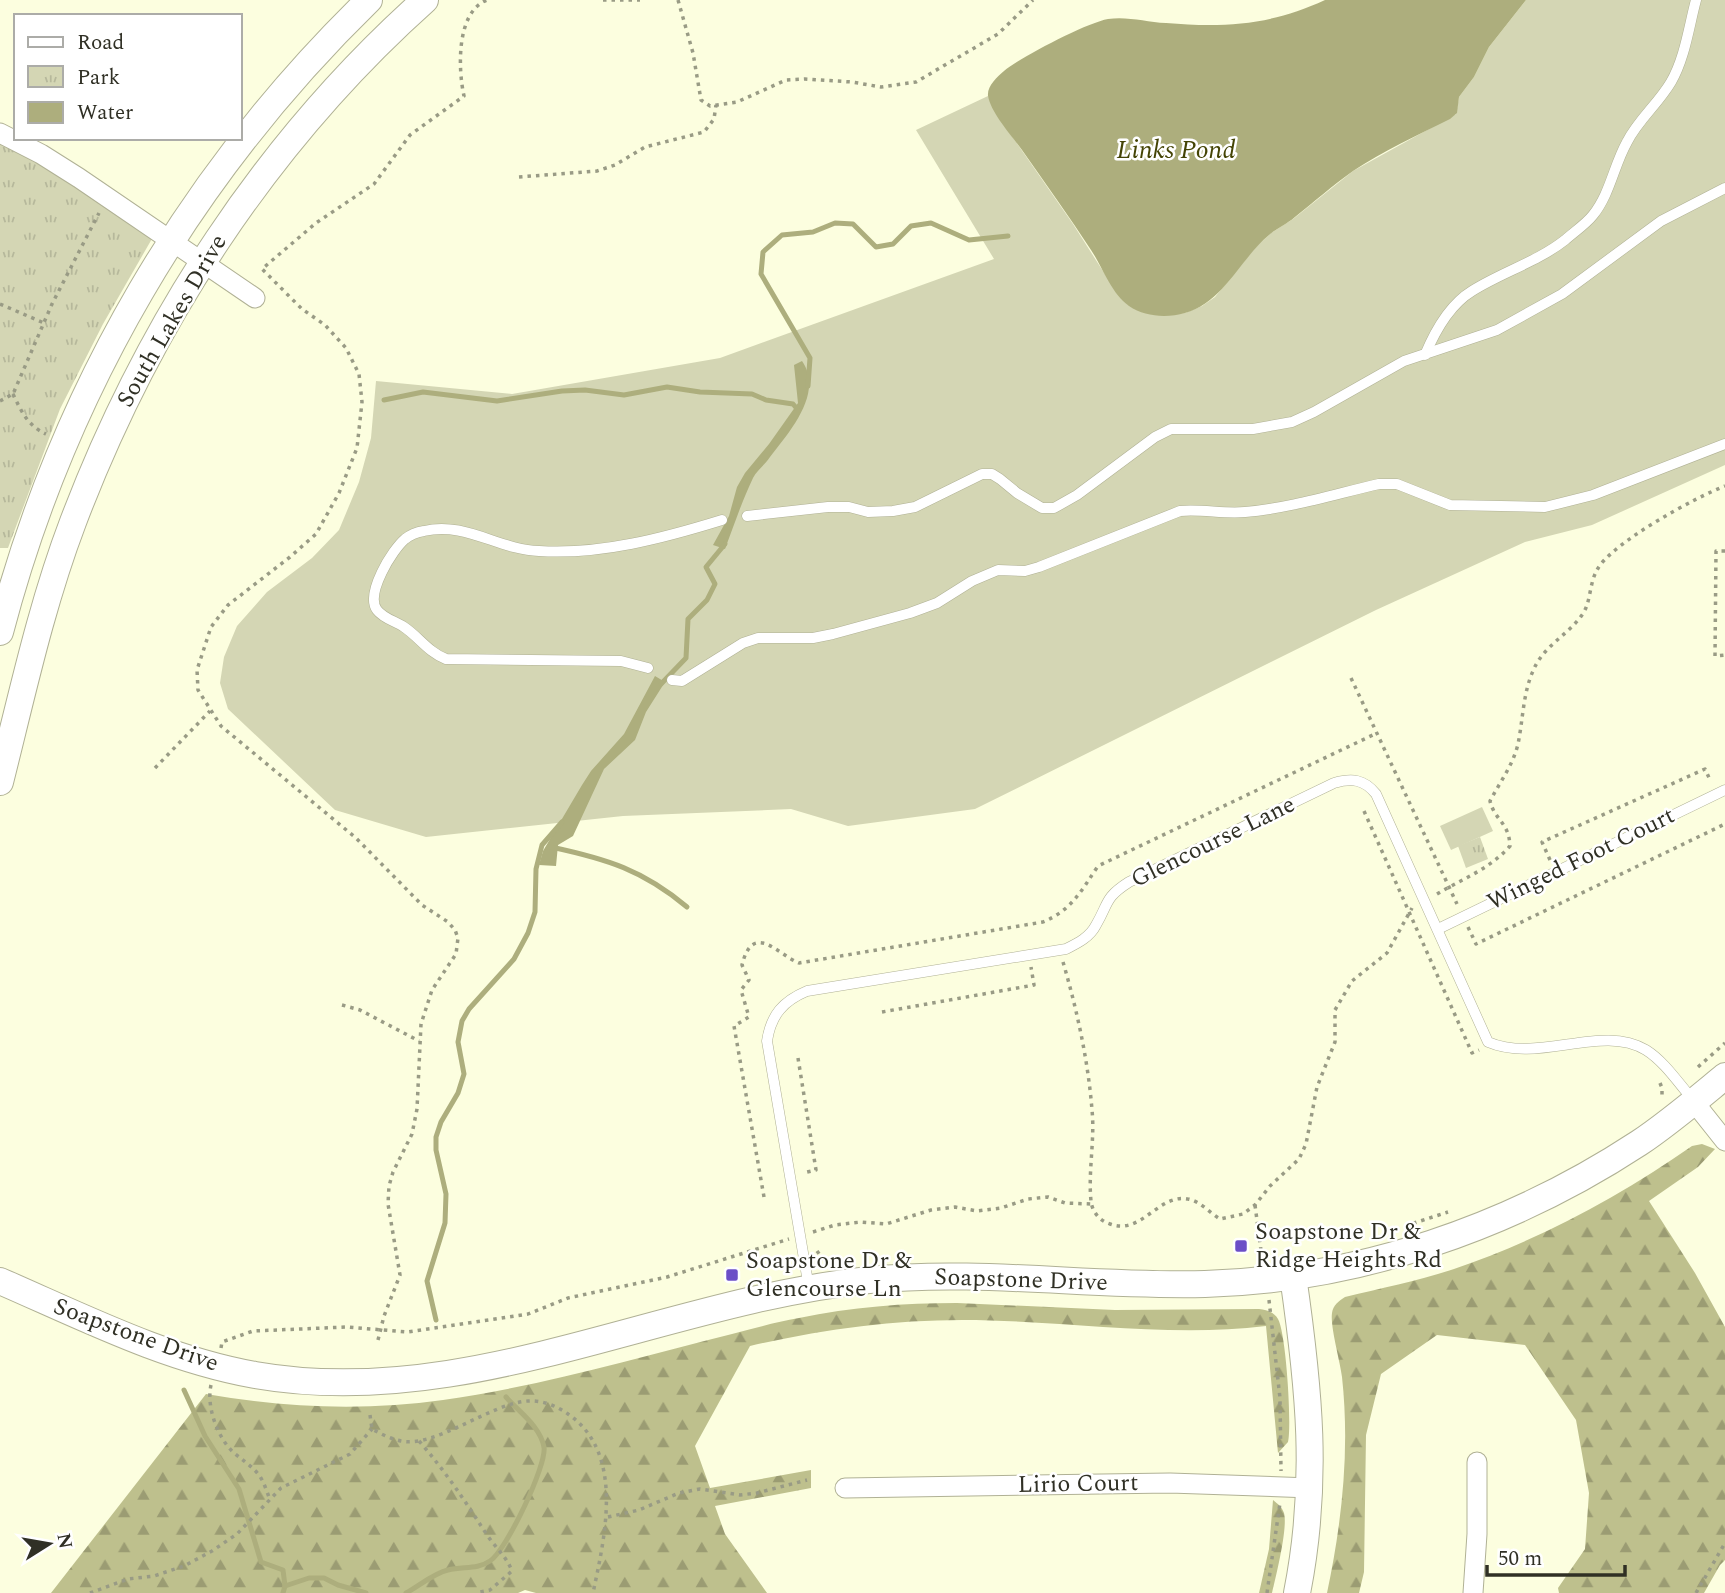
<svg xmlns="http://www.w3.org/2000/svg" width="1725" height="1593" font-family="Spectral,serif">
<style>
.grass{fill:#d4d6b4}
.forest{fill:url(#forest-firs)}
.park{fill:url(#park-tufts)}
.water{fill:#adae7d}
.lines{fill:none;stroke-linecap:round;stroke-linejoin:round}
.stream{stroke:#adae7d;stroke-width:5}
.lane-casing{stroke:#b0b195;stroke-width:11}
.street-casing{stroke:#b0b195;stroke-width:21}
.secondary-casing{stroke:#b0b195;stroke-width:28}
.path{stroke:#999b85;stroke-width:3.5;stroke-dasharray:3.5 5;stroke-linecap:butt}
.lane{stroke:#fff;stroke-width:10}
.street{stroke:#fff;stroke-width:19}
.secondary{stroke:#fff;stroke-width:26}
.poi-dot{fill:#6b4ec7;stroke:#fff;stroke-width:2.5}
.labels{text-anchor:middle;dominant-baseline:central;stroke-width:5;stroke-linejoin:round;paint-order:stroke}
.street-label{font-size:24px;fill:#303025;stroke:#fff}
.poi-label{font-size:24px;fill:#303025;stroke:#fff;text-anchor:start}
.water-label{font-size:26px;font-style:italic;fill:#444405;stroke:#fff}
</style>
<defs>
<pattern id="forest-firs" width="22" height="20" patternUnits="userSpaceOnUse" patternTransform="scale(1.75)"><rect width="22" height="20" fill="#bec08d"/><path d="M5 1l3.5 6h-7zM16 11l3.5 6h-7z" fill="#9b9c73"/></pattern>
<pattern id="park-tufts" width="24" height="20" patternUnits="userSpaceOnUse" patternTransform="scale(1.75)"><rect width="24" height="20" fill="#d4d6b4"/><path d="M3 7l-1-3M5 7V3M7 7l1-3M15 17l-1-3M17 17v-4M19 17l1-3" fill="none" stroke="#b6b89b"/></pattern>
</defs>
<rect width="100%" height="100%" fill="#fcfedf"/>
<g class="grass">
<polygon points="1526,0 1725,0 1725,465 1592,525 1525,542 1376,610 975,809 848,826 791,809 623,816 426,837 335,810 228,709 220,683 224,657 237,626 267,592 312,558 339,530 359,482 371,438 376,381 512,394 720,358 994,259 916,130 988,96 1002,122 1073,224 1115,290 1127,304 1154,315 1185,313 1202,306 1215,297 1253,250 1271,233 1293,219 1353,171 1456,114 1459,97 1474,77 1489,47"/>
<polygon points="1482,807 1493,831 1451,850 1440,826"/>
</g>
<g class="forest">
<path d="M1702 1144 1715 1149 1698 1167 1649 1201 1695 1273 1725 1327V1560L1720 1565 1704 1593H1559L1558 1588 1585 1549 1589 1493 1576 1420 1525 1345 1437 1335 1381 1374 1366 1435 1364 1572 1359 1593H1327C1342 1522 1350 1450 1342 1377 1340 1361 1330 1326 1332 1313 1333 1305 1339 1301 1345 1297 1382 1288 1418 1281 1454 1269 1539 1240 1619 1197 1692 1146Z"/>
<path d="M957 1303 1115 1310 1259 1309C1267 1310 1274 1312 1278 1319 1286 1332 1292 1426 1288 1442L1278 1453 1266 1326C1165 1338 1063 1320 962 1320 891 1320 819 1330 750 1346L695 1446 710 1488 811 1470V1488L715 1506 725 1534 767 1593H536L525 1590 518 1593H51L206 1394C285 1408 365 1411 443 1400 541 1386 637 1358 732 1334 755 1328 776 1322 799 1318 851 1307 904 1303 957 1303Z"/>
<path d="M1273 1500C1278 1504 1282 1507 1284 1513 1288 1528 1276 1576 1272 1593H1259L1269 1549Z"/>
</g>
<g class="park">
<polygon points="0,133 157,230 103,324 60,409 8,548 0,548"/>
<polygon points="1480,837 1488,859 1466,868 1458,846"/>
</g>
<g class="water">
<path d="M1325 0H1526L1489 47 1474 77 1459 97 1457 113 1450 119C1418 135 1383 151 1353 171 1333 185 1314 202 1295 217 1287 224 1277 228 1269 235 1240 259 1224 302 1185 313 1167 318 1145 317 1129 306 1111 293 1103 268 1091 250 1069 216 1045 183 1022 150 1012 136 991 113 988 96 987 86 997 77 1004 71 1021 57 1086 23 1108 19 1127 16 1146 22 1166 23 1225 28 1271 25 1325 0Z"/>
<path d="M802 361C824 393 790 431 770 457 765 465 757 470 753 478 742 501 734 525 725 549L713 545 729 516 737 487 745 473 769 444 798 403 794 365Z"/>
<polygon points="655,676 665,682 646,712 635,740 604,769 573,836 558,845 556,866 539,865 543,851 582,785 591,771 624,734"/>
</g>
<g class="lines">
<g class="stream">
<polyline points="808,386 810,358 761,274 763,252 782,235 813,232 835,223 853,224 876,247 893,244 911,226 931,223 969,240 1008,236"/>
<polyline points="384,400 423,392 497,401 562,391 585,390 624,395 667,387 700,392 752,394 766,400 793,404 798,410"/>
<polyline points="661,684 686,658 688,619 707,600 715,584 706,567 725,544"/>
<path d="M551 847C607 859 643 870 687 907"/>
<polyline points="436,1320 427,1281 445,1223 446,1194 436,1150 436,1137 441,1122 458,1093 464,1074 458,1042 462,1021 469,1009 514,959 528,933 535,912 536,869 542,845 562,822"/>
<polyline points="184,1390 205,1436 239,1489 261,1562 283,1570 285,1586 283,1593"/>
<polyline points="285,1586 309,1578 324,1578 338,1585 366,1593"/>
<path d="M406 1593C419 1586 434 1573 448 1570 463 1566 477 1570 490 1561 506 1551 547 1465 544 1447 540 1426 519 1412 506 1397"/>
</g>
<g class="lane-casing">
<g id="lane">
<path d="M1425 355C1435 331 1449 305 1472 291 1502 272 1537 262 1565 240 1574 232 1586 224 1593 215 1610 194 1614 165 1627 142 1638 120 1658 104 1671 82 1685 58 1689 26 1696 0"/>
<polyline points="747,516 828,507 849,507 868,512 893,511 915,507 982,474 992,474 1000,479 1017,493 1042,508 1054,508 1077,495 1155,437 1171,429 1253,429 1292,422 1314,412 1404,361 1497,330 1562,294 1661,221 1725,188"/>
<path d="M648 668 621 661 446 659C428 652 419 637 404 627 395 621 384 619 377 610 365 594 392 550 405 539 410 535 418 532 424 531 465 521 499 550 539 551 600 555 664 538 722 520"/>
<path d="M672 680 682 681 743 643 758 638H813L833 634 910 613 937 603 972 581 998 570 1025 571 1039 567 1180 511C1202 509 1224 514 1245 512 1291 508 1335 494 1379 484H1397L1450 505 1545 507 1593 495 1725 444"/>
<polyline points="1438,929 1725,790"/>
<path d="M809 1288 767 1041C771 1015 783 1001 807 991L1066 949C1078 943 1090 937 1096 925 1109 903 1104 898 1129 882L1334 783C1352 778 1364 779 1376 794L1488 1042C1539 1064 1602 1023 1646 1050 1665 1062 1679 1084 1694 1101"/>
</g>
</g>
<g class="street-casing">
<g id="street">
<polyline points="0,133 41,154 79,178 255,298"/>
<polyline points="1694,1102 1725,1141"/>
<polyline points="845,1488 1170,1483 1311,1488"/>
<polyline points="1473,1593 1477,1534 1477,1462"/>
</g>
</g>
<g class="secondary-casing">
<g id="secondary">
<path d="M0 632C63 391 190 174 369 0"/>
<path d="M0 782C22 695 41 606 73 522 148 324 266 142 425 0"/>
<path d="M1293 1276C1309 1387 1319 1482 1297 1593"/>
<path d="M0 1281C83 1317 165 1359 255 1375 466 1412 663 1301 869 1280 981 1269 1093 1287 1205 1284 1358 1280 1511 1227 1639 1143 1669 1123 1697 1099 1725 1076"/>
</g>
</g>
<g class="path">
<polyline points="603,0 640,0"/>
<polyline points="678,0 693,53 701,100 710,106 737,102 786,80 805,79 852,82 881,87 916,82 998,34 1033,0"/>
<polyline points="519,177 597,171 615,165 645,147 704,132 714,119 716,105"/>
<polyline points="0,304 44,323"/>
<path d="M13 394C21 411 28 426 46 434"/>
<polyline points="0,401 13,394 52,304 99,213"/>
<polyline points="1725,551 1716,551 1715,656 1725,655"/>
<polyline points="1351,678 1457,904"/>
<polyline points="155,768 210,711"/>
<polyline points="1364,811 1472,1053 1479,1050"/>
<polyline points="1550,860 1542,842 1705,769 1711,782"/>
<path d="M1437 894C1462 879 1490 869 1510 846 1509 822 1495 821 1490 801 1500 782 1513 765 1518 744 1523 720 1523 693 1533 671 1543 646 1567 636 1582 615 1591 603 1589 584 1597 570 1611 543 1696 497 1725 486"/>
<polyline points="1468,927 1476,944 1725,824"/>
<path d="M1063 962C1077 1010 1088 1060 1092 1110 1095 1140 1088 1171 1091 1201 1092 1212 1100 1221 1110 1224 1141 1236 1159 1193 1188 1199 1200 1201 1210 1213 1220 1219L1243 1214 1255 1205 1270 1186 1299 1159 1306 1144 1317 1087 1335 1042V1010L1352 981 1387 953 1412 908"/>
<polyline points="342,1005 360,1010 419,1041"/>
<polyline points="882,1012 1034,985 1031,967"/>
<polyline points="798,1058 816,1170 803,1173"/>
<polyline points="1698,1067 1725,1043"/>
<polyline points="1660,1083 1662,1088 1662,1098"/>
<path d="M764 1197 734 1026 749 1017 741 990 749 980 742 965C753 921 777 954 799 963L1043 922C1072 910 1081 891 1098 866L1377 733"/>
<polyline points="1255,1205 1262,1258"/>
<polyline points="1405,1226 1448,1212"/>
<polyline points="813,1232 835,1225 861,1222 886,1224 931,1210 955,1207 977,1211 1001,1208 1028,1199 1048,1197 1065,1203 1091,1204"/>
<polyline points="817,1251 822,1258 833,1264"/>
<polyline points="1269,1300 1280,1398 1281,1471"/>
<path d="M378 1340 384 1316 400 1275 388 1204 389 1186 393 1172 412 1134 417 1109 421 1024 432 990 456 954 458 938 455 930 448 922 422 905 356 838 221 726 198 690 197 670 211 627 228 605 290 557 316 534 339 493 357 448 362 402 359 374 346 348 325 325 302 309 262 269 316 223 374 184 410 135 464 96C458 69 456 12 487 0"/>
<polyline points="221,1348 222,1342 253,1331 347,1327 407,1332 528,1314 568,1298 667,1277 789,1239"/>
<path d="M211 1385C206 1407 218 1438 233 1452 242 1460 251 1465 259 1475 264 1482 267 1492 270 1500"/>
<path d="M370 1415 372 1429C381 1434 391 1439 401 1441 436 1448 491 1403 528 1401 542 1400 557 1406 568 1414 625 1453 605 1536 593 1593"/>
<path d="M419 1441C446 1472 465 1501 487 1535 496 1548 506 1556 512 1571L490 1590 476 1593"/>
<polyline points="608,1517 639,1510 679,1493 700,1489 740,1495 757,1493 807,1480"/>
<polyline points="90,1593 128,1579 154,1576 184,1566 212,1551 237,1534 281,1488 350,1454 372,1429"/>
<polyline points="1267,1593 1280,1503"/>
<polyline points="1696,1593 1725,1543"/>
</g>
<use href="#lane" class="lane"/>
<use href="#street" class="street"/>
<use href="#secondary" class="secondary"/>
</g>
<g class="poi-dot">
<rect x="1234" y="1239" width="14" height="14" rx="3.5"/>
<rect x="725" y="1268" width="14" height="14" rx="3.5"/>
</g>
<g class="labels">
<g class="street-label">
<text transform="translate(172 321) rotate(-60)">South Lakes Drive</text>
<text transform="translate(1213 842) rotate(-26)">Glencourse Lane</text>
<text transform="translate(1581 859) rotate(-26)">Winged Foot Court</text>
<text transform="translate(1021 1280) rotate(2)">Soapstone Drive</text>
<text transform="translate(136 1335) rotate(20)">Soapstone Drive</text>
<text transform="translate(1078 1484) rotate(-1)">Lirio Court</text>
</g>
<g class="poi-label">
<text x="1255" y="1232">Soapstone Dr &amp;<tspan x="1255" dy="28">Ridge Heights Rd</tspan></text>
<text x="746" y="1261">Soapstone Dr &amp;<tspan x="746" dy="28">Glencourse Ln</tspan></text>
</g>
<g class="water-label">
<text x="1176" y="150">Links Pond</text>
</g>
</g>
<rect x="14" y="14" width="228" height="126" fill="#ffffff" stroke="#acaca8" stroke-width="2"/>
<rect x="28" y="37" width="35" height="10" fill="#ffffff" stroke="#acaca8" stroke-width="2"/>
<text x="77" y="49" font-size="21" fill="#303025">Road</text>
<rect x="28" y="66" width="35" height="21" fill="url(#park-tufts)" stroke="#acaca8" stroke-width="2"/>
<text x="77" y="84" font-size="21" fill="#303025">Park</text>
<rect x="28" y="102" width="35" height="21" fill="#adae7d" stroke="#acaca8" stroke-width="2"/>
<text x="77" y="119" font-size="21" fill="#303025">Water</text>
<g transform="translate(49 1544) rotate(79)" stroke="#ffffff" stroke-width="5" paint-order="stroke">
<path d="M0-5L12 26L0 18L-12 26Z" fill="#303025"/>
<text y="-10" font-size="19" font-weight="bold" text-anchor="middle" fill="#303025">N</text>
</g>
<path d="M1487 1565v10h138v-10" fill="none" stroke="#303025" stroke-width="3.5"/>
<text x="1498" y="1565" font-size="21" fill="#303025" stroke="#ffffff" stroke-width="5" paint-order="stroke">50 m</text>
</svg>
